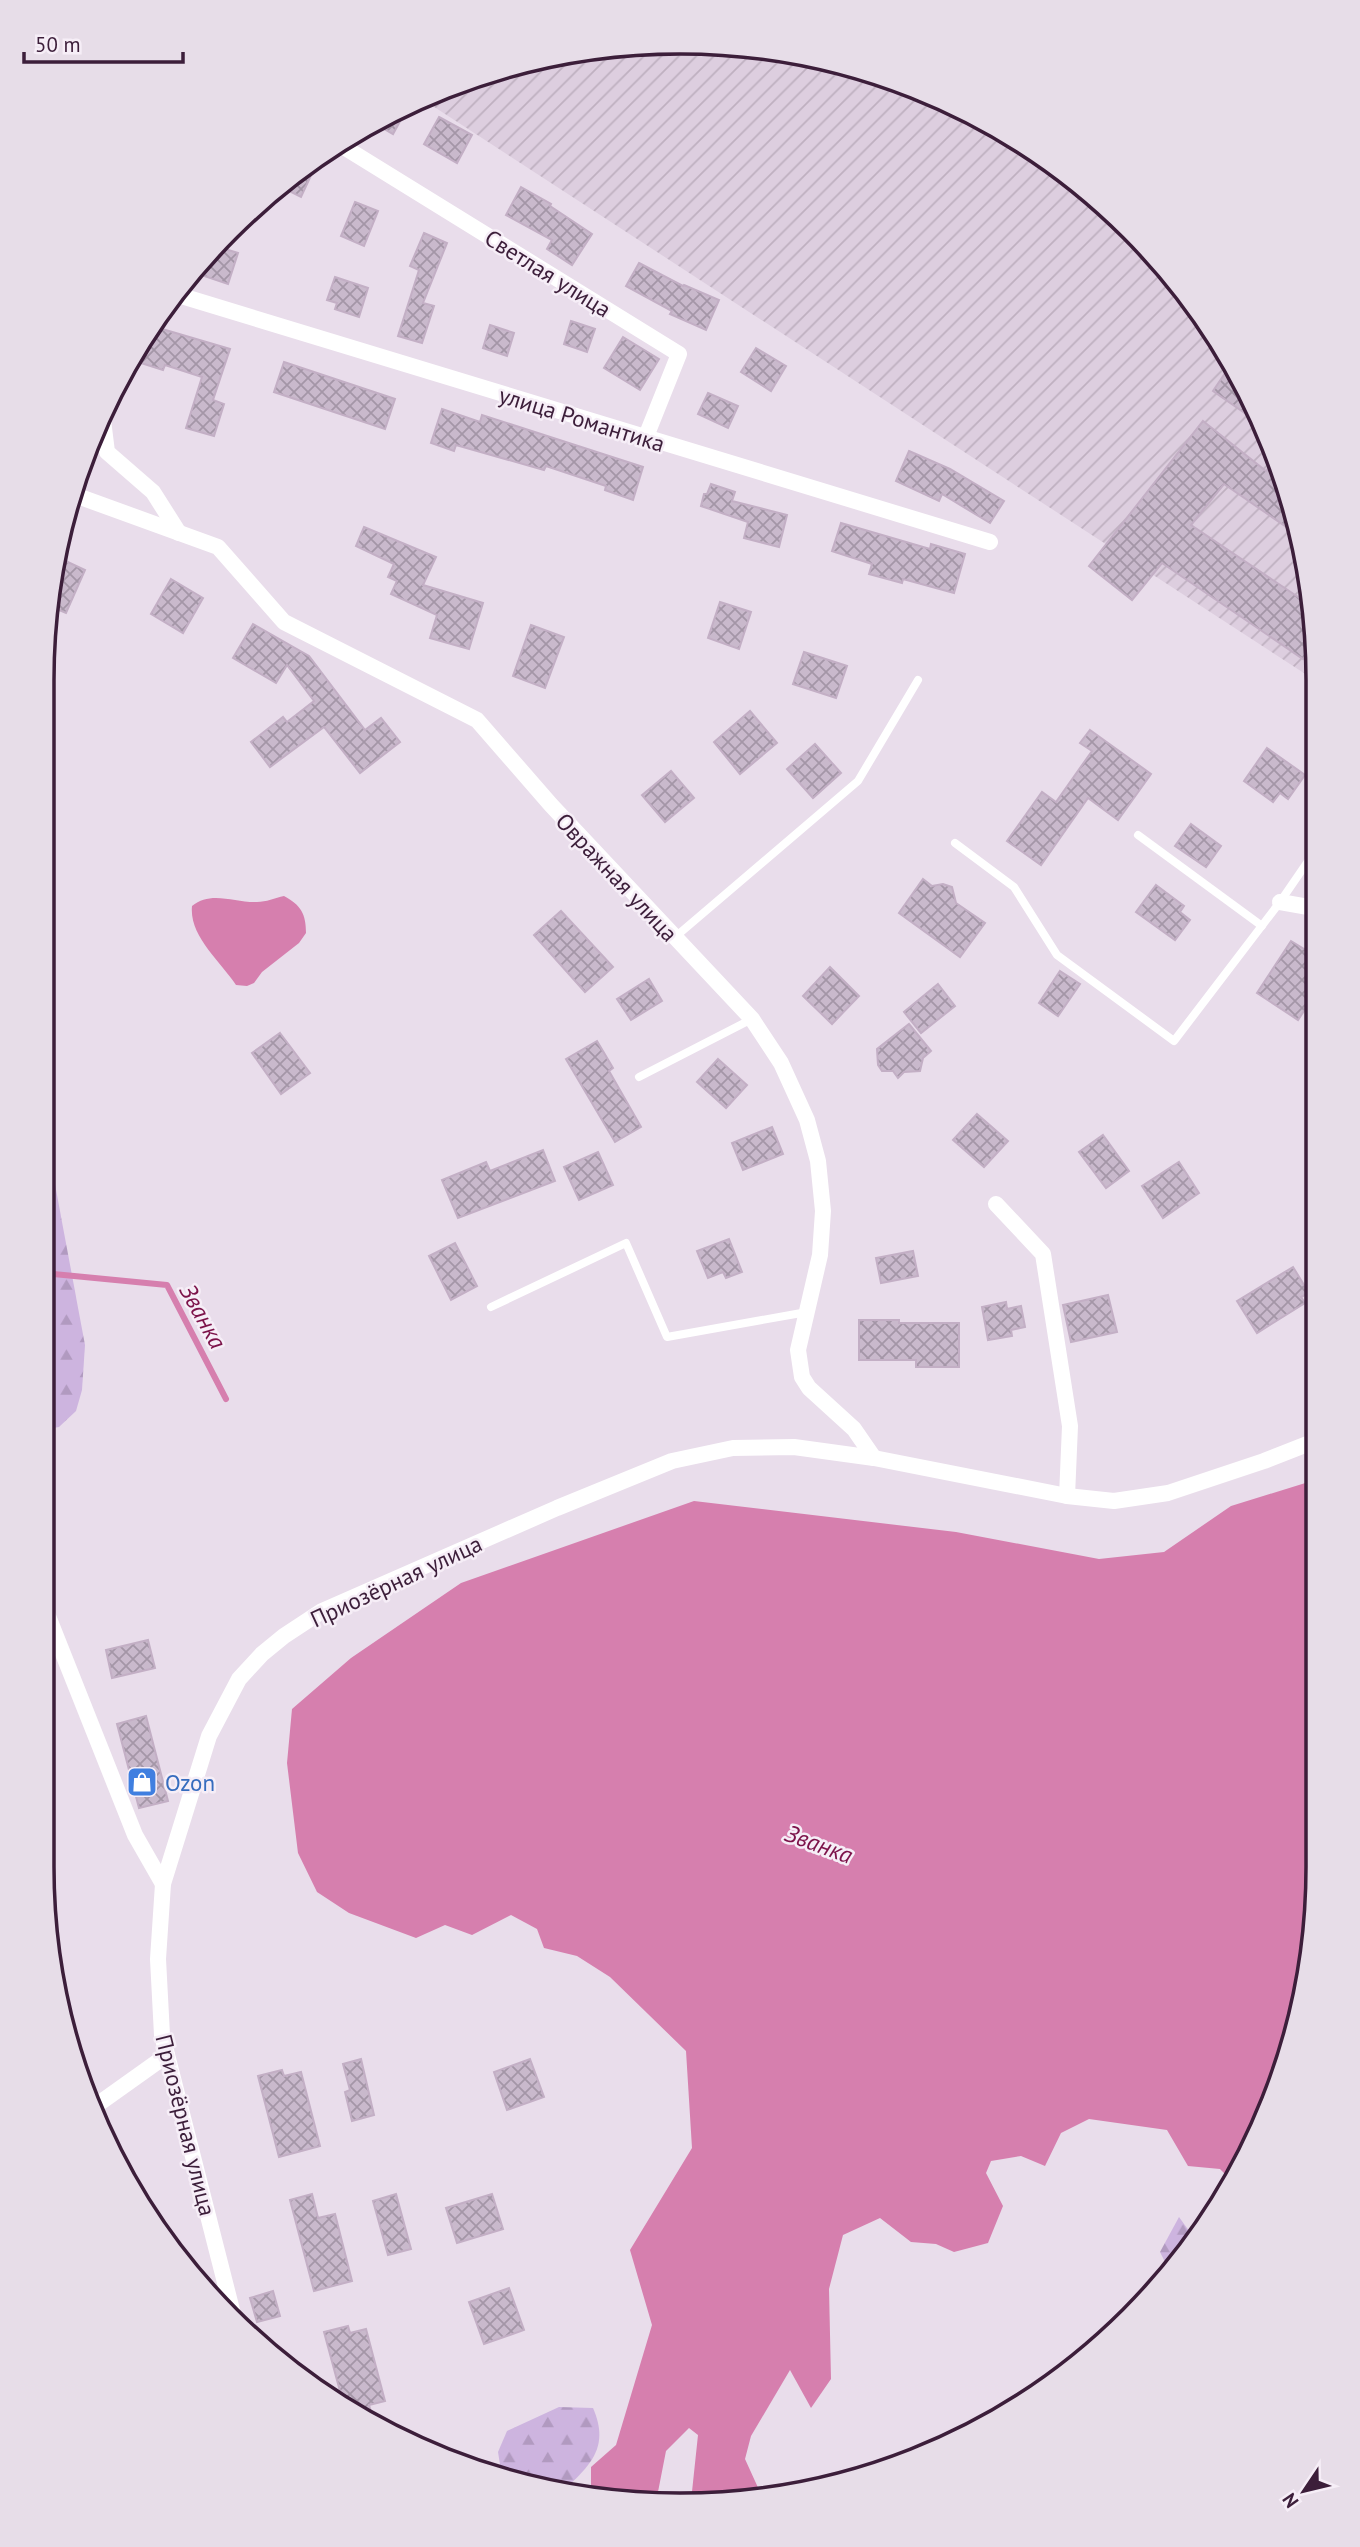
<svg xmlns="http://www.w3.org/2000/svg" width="1360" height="2547" font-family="'PT Sans',sans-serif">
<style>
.industrial{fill:url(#industrial-furrows)}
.forest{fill:url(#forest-firs)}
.water{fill:#d67fae}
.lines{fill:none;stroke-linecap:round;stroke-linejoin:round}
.stream{stroke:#d67fae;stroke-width:6}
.building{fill:url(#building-cross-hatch);stroke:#c3afc5;stroke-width:2}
.service{stroke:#fff;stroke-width:8}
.minor{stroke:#fff;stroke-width:16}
.labels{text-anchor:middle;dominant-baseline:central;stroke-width:5;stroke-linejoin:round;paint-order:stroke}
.street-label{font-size:23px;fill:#3c1e3a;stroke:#f6eef7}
.shop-label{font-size:23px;fill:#366cbe;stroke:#f6eef7;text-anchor:start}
.water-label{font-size:24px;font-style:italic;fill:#7c134a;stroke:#f6eef7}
.rim{fill:none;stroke:#3c1e3a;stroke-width:3.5}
</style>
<defs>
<pattern id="industrial-furrows" width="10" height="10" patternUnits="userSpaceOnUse" patternTransform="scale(1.75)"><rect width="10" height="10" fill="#ddcedf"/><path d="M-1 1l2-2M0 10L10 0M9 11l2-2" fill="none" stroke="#bfb0c0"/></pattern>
<pattern id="forest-firs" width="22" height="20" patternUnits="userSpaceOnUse" patternTransform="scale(1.75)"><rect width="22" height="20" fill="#cdb4df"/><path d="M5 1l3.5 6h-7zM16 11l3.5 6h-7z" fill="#b19ac0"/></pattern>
<pattern id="building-cross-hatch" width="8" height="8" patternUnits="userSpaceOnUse" patternTransform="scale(1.75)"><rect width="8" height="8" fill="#c9b9cc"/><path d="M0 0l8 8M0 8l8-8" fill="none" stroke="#a496a7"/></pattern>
</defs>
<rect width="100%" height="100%" fill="#e9ddeb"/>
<polygon class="industrial" points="638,43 763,47 885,76 999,127 1101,201 1210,325 1284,475 1313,597 1313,679 422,99 514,64"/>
<g class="forest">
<polygon points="43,1137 54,1179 85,1345 82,1390 76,1411 59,1427 42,1430"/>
<polygon points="1179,2217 1192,2235 1167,2266 1160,2252"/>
<path d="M559 2407 593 2408C609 2445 593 2463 566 2488L515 2483 502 2477 498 2452 507 2431Z"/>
</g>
<g class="water">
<path d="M284 896C301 905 306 914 306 933L299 943 262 972 254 983 247 986 236 985C220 961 189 936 192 906 211 890 235 903 257 902 266 902 275 898 284 896Z"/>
<polygon points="1315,1480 1317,1908 1296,2033 1234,2183 1220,2169 1188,2166 1167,2130 1089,2119 1061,2133 1045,2166 1021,2156 991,2161 986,2173 1003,2206 988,2243 954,2252 936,2244 911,2242 880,2218 843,2235 829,2289 831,2379 811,2408 790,2370 751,2436 745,2459 760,2492 757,2495 722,2504 691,2501 698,2435 689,2428 666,2451 657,2497 591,2491 591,2467 616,2445 652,2325 630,2250 692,2148 686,2051 610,1977 577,1956 544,1948 537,1929 511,1915 472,1935 445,1925 416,1938 349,1913 317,1892 298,1853 287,1763 292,1709 351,1658 461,1583 694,1501 956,1532 1099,1559 1164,1552 1231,1506"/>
</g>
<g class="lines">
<polyline class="stream" points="43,1273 167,1285 226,1399"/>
</g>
<g class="building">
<polygon points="410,103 393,134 374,123 397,108"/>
<polygon points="439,117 472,135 457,163 424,144"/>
<polygon points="320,156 301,197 279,186 291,174"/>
<polygon points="521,187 551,204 550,206 592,234 572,265 547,249 552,240 506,215"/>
<polygon points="355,202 378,211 364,246 341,236"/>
<polygon points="424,233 447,243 423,303 434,306 422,343 398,336 419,270 410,266"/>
<polygon points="215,246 238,253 228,284 204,276"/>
<polygon points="639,263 683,286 684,285 719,300 706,330 670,314 672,311 626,286"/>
<polygon points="335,277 368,288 359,317 335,309 337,303 327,300"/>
<polygon points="571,321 595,329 587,352 564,344"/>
<polygon points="490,325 514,333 507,356 483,348"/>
<polygon points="152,326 230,349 213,400 224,404 214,436 186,428 202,377 165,365 163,370 135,361 142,341"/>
<polygon points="623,337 659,359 640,390 604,368"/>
<polygon points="756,348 786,366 771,391 741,372"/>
<polygon points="284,362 395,399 385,429 274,392"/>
<polygon points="1230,366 1259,423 1213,391"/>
<polygon points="708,393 738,406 728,428 698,414"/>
<polygon points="442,409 480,422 482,415 643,467 633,500 605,490 606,486 546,466 544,470 456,445 454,451 431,443"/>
<polygon points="1203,421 1266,471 1276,458 1284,475 1298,535 1224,484 1191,525 1313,607 1313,645 1303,659 1162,563 1132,600 1089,566"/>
<polygon points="909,451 950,469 1004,501 990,523 942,494 939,501 896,481"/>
<polygon points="711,484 735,492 732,501 787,515 779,547 744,538 748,522 701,506 704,494 707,494"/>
<polygon points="841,523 930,549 931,544 965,554 954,593 903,579 902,583 869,574 872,564 832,551"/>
<polygon points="364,527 436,557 423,585 483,603 469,649 430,638 437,615 391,594 397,581 388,577 394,564 356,546"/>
<polygon points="57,557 85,570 66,613 49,606"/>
<polygon points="171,579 203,598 183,633 151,614"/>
<polygon points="720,602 751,612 739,649 708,638"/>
<polygon points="253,624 309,656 365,730 381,718 400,742 360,773 324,727 270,767 251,742 283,717 287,722 314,701 287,665 276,683 233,658"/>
<polygon points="531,625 564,637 545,688 513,676"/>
<polygon points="804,652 847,666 836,698 793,684"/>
<polygon points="750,711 777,743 740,774 714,742"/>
<polygon points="1090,730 1151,774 1118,820 1088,798 1041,865 1007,841 1042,792 1056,802 1092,751 1080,743"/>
<polygon points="815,744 841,773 813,798 787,769"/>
<polygon points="1267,748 1305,775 1288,799 1280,793 1273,802 1244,781"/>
<polygon points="671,771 694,798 665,822 642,795"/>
<polygon points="1191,824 1221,846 1206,867 1175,846"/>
<polygon points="923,879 932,886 943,884 952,887 956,903 985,923 960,957 899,913"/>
<polygon points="1156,885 1184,906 1180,912 1190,920 1175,940 1136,912"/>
<polygon points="561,911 613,967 585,992 534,935"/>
<polygon points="1291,941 1314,955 1314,996 1298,1020 1257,993"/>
<polygon points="830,967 859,996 832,1024 803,996"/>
<polygon points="1060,971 1080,984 1058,1016 1039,1003"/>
<polygon points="649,979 662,1001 631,1020 617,999"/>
<polygon points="938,984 955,1006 921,1033 904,1012"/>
<polygon points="909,1024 931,1051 923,1058 920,1071 904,1072 898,1078 893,1071 882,1071 878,1065 877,1049"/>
<polygon points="280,1033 310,1073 281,1094 252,1053"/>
<polygon points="597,1041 613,1068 609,1071 641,1127 615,1142 566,1059"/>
<polygon points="718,1059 747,1085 726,1108 697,1082"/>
<polygon points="977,1114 1008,1141 984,1167 953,1140"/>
<polygon points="772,1127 783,1154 743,1170 732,1143"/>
<polygon points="1103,1135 1129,1171 1106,1188 1079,1152"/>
<polygon points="543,1150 555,1181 458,1218 442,1180 486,1162 490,1171"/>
<polygon points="598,1152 613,1185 579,1200 564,1167"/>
<polygon points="1179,1162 1199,1193 1163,1218 1142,1186"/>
<polygon points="729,1239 742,1272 726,1278 723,1272 708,1278 697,1251"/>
<polygon points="455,1243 477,1286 451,1300 429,1256"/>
<polygon points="913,1251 918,1276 881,1283 876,1258"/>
<polygon points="1293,1267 1309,1293 1301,1297 1305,1303 1257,1333 1237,1301"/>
<polygon points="1108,1295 1117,1332 1071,1342 1063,1305"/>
<polygon points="1006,1302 1007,1309 1021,1306 1025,1327 1011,1330 1012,1336 988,1340 982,1307"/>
<polygon points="859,1320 899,1320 899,1323 959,1323 959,1367 916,1367 916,1360 859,1360"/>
<polygon points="148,1640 155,1668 112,1678 106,1650"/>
<polygon points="146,1716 168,1801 139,1808 117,1724"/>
<polygon points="361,2059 374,2115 352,2121 345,2092 350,2090 343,2064"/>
<polygon points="530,2059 544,2097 507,2110 494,2072"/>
<polygon points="282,2070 284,2076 301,2072 320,2146 279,2157 258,2076"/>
<polygon points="312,2194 318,2218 335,2214 352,2281 314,2291 290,2200"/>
<polygon points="396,2194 411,2249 388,2255 373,2201"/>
<polygon points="492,2194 503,2229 457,2243 446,2208"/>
<polygon points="509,2288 524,2330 484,2344 469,2302"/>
<polygon points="273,2291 280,2316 257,2322 250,2298"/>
<polygon points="348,2326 350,2333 366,2329 385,2401 369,2405 373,2419 344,2406 324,2332"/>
</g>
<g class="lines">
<g class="service">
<polyline points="1138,835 1262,926"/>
<polyline points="955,843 1014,887 1057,955 1174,1041 1280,902 1313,854"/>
<polyline points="674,938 858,781 918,680"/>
<polyline points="639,1077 752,1019"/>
<polyline points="491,1307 626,1243 667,1337 807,1312"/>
</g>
<g class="minor">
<polyline points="339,144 679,354 645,439"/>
<polyline points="175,294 990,542"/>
<polyline points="103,420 107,452 153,492 179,533"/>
<polyline points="72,494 218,547 284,622 477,720 551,805 752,1019 781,1063 807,1120 818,1161 823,1211 820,1255 798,1350 802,1377 809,1388 854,1429 874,1458"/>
<polyline points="1280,902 1314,908"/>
<polyline points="996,1204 1043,1254 1070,1426 1067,1496"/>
<polyline points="42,1601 135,1835 163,1884"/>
<polyline points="94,2107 167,2055"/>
<polyline points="232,2310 162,2035 158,1959 163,1884 209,1736 239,1679 262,1654 284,1636 322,1611 557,1508 672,1461 733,1448 794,1447 874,1458 1067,1496 1114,1501 1168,1493 1264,1461 1315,1441"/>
</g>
</g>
<defs>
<g id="shop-square" transform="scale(1.575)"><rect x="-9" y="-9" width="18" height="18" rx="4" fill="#3f7fe0" stroke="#f6eef7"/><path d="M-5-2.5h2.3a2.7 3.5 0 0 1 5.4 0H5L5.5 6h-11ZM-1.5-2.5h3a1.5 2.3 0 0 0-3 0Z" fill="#fff"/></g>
</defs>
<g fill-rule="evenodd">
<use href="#shop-square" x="142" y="1782"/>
</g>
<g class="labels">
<g class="street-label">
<text transform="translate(548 273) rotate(32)">Светлая улица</text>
<text transform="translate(582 419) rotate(17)">улица Романтика</text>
<text transform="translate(617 877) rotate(47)">Овражная улица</text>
<text transform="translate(396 1581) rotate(-25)">Приозёрная улица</text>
<text transform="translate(186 2125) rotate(76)">Приозёрная улица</text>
</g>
<g class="shop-label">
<text x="165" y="1782">Ozon</text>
</g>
<g class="water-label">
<text transform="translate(203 1316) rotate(61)">Званка</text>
<text transform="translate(819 1844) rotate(20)">Званка</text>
</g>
</g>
<path d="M0 0H1360V2547H0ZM680 54H680A626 626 0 0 1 1306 680V1867A626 626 0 0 1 680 2493H680A626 626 0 0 1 54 1867V680A626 626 0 0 1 680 54Z" fill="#e7dde8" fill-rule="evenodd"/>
<path class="rim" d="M680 54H680A626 626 0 0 1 1306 680V1867A626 626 0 0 1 680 2493H680A626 626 0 0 1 54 1867V680A626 626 0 0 1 680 54Z"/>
<g transform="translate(1304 2491) rotate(235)" stroke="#f6eef7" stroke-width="5" paint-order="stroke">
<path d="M0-5L12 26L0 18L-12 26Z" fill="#3c1e3a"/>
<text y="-10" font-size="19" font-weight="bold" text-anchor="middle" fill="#3c1e3a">N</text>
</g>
<path d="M24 52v10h159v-10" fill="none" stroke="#3c1e3a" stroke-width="3.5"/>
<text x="35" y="52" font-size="21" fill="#3c1e3a" stroke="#f6eef7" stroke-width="5" paint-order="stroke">50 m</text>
</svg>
